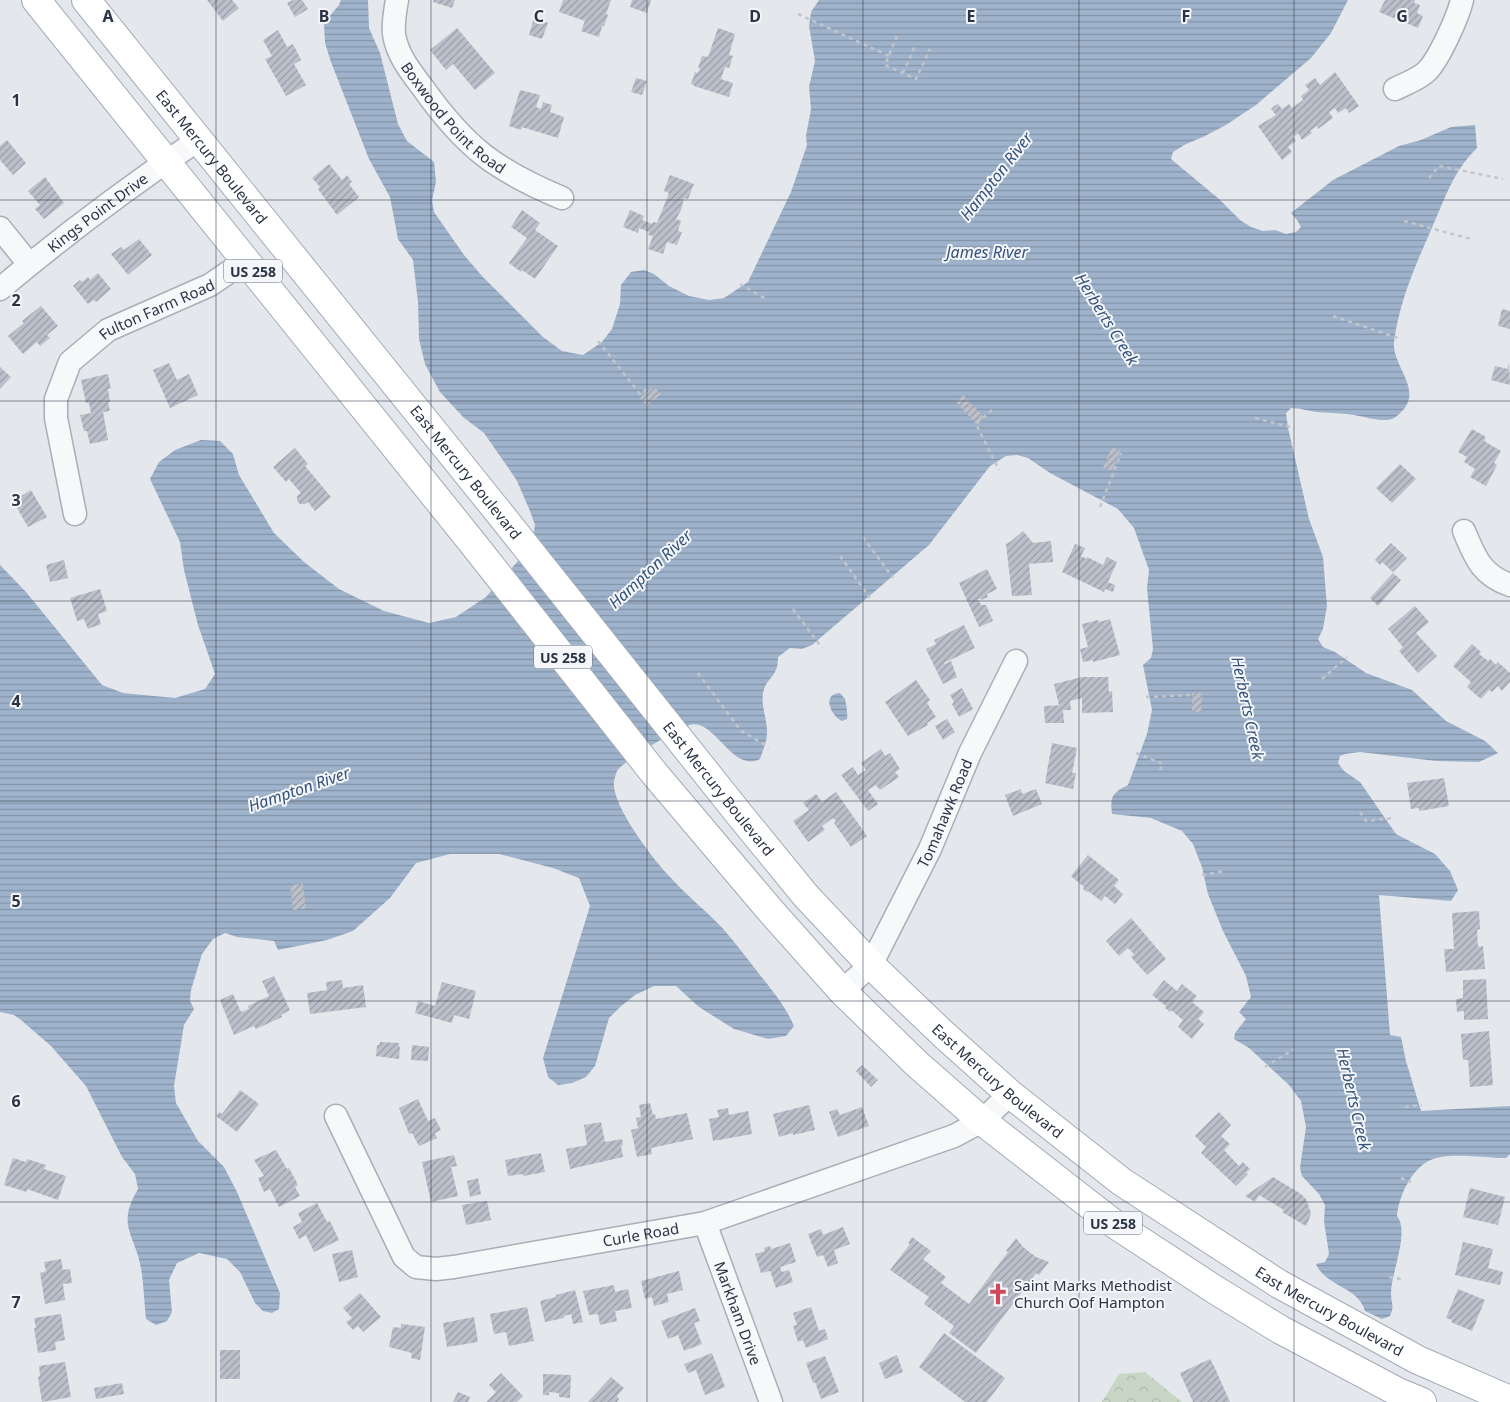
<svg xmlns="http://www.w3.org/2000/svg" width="1510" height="1402" font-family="'Noto Sans',sans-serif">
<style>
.forest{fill:url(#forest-crowns)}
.water{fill:url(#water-rules)}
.building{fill:url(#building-hatch)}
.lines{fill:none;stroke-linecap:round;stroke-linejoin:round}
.minor-casing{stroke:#a9aeb7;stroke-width:25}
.major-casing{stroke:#a3abb8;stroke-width:30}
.path{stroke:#c2c5cb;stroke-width:2.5;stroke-dasharray:4 4;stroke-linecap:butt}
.minor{stroke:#f7f8fa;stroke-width:22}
.major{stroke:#fff;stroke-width:28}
.grid{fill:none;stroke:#2b3445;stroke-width:1;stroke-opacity:0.55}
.labels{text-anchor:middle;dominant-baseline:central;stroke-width:4;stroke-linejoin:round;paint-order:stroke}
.shield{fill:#f4f6f9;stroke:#676e7b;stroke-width:1}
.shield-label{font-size:14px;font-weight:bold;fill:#2b3445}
.street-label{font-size:15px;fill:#2b3445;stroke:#f4f6f9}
.poi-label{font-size:15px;fill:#2b3445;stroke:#f4f6f9;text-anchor:start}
.water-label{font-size:16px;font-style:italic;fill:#34527a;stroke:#f4f6f9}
.grid-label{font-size:16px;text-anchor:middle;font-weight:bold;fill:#2b3445;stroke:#f4f6f9;stroke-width:4;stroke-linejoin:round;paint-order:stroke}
</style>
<defs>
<pattern id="forest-crowns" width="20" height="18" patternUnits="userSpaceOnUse" patternTransform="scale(1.25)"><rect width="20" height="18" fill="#c9d6c5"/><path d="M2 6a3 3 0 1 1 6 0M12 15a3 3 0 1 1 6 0" fill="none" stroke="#adb8ab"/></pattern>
<pattern id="water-rules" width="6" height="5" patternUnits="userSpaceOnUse" patternTransform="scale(1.25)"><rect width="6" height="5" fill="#9fb4cc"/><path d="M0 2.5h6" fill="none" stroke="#8293a7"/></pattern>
<pattern id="building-hatch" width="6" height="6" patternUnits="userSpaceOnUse" patternTransform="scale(1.25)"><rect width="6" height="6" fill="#bbc0ca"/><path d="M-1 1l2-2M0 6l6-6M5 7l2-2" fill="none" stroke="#989da6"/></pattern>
</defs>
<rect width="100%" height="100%" fill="#e4e7ec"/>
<polygon class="forest" points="1145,1372 1182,1402 1102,1402 1119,1374"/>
<g class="water">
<path d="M341 0H368L369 28 380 53 398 124 407 141 434 162 436 182 432 200 434 212 464 255 482 276 543 337 562 351 583 355 602 342 612 329 620 304 621 285 631 272 644 270 654 274 669 286 689 296 709 300 724 298 748 282 791 192 807 145 806 136 811 109 809 87 815 61 809 26 811 12 819 0H1348L1331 33 1311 58 1256 105 1226 125 1203 137 1186 144 1173 152 1171 159 1219 199 1240 220 1251 227 1263 231 1275 230 1286 234 1296 232 1301 227 1297 220 1291 213 1333 180 1399 146 1421 140 1451 127 1475 125 1477 148C1453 171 1444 201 1431 230 1415 266 1399 303 1394 342 1392 365 1421 388 1404 409 1400 413 1397 417 1392 419 1382 423 1359 415 1347 414 1337 413 1327 413 1317 412 1308 411 1300 408 1291 408L1286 413 1288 428 1309 519 1323 557 1327 606 1323 629 1318 639 1323 647 1335 652 1366 673 1412 690 1446 721 1485 741 1498 753 1479 762 1436 761 1360 752 1345 754 1340 756 1338 763 1344 771 1360 782 1396 834 1435 854 1450 871 1458 890 1451 901 1379 895 1390 1035 1401 1037 1406 1061 1421 1111 1510 1106V1154L1506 1158C1487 1158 1454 1153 1436 1158 1413 1164 1399 1195 1397 1216 1410 1232 1391 1273 1391 1293 1391 1304 1395 1305 1390 1316L1382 1319 1365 1311C1359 1287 1326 1287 1316 1264L1325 1262 1329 1254 1324 1221 1325 1205 1319 1194 1302 1176 1300 1168 1306 1127 1301 1101 1289 1085 1249 1048 1234 1039 1235 1033 1246 1019 1239 1012 1251 997 1246 976 1223 931 1208 894 1202 867 1193 844 1182 831 1151 818 1112 814C1110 796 1112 793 1128 785L1147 734 1152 710 1143 665 1151 658 1153 649 1147 588 1149 570 1134 528 1118 509 1050 473 1028 458 1017 455 1006 456 990 466 929 545 812 645 802 649 790 648 778 657C778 676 769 676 764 689 760 703 766 715 767 729 768 740 763 749 760 759 731 774 713 713 687 726 674 731 623 761 617 771 616 774 614 779 614 782 611 805 655 862 671 878 688 897 709 913 725 931 736 944 746 957 756 970 770 988 785 1005 794 1026L786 1036 768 1039 734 1029 699 1007 676 986H654L635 995 620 1007 609 1018 595 1066 586 1077 572 1083 558 1085 548 1077 543 1058 590 906 579 878 553 868 499 854H450L416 863 390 898 353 931 327 940 278 950 274 941 237 937 225 933 213 939 202 954 191 990 190 1001 194 1009 184 1025 174 1086 176 1103 198 1141 224 1167 237 1192 280 1293 279 1309 272 1313 263 1311 255 1303 240 1272 227 1259 199 1253 177 1263 169 1280 172 1312 167 1321 156 1325 146 1319C144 1302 144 1285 141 1268 135 1234 116 1226 138 1189L135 1174 122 1157 86 1086 51 1046 21 1020 14 1015 0 1012V565L26 592 102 685 123 693 175 698 205 689 215 674 198 625 184 570 180 542 150 479 159 462 175 450 201 440 220 441 233 454 239 475 274 533 304 562 339 589 384 611 429 623 456 617 486 597 518 561 534 531 535 525 530 511 517 481 507 466 484 433 463 417 440 392 425 364 419 339 418 302 413 260 398 239 390 197 369 159 331 62 325 43 324 23 339 5Z"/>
<path d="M840 693 845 699C846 703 848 715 847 719L842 721C831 716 821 694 840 693Z"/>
</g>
<g class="building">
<polygon points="207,0 232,0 239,8 223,21"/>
<polygon points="293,0 302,0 308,9 295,17 287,3"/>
<polygon points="434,0 455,0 452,8 433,2"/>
<polygon points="563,0 611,0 606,14 608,15 604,26 602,26 599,37 581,31 585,21 559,12"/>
<polygon points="632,0 651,0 647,13 630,7"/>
<polygon points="1385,0 1415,0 1414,3 1420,5 1417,13 1423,16 1418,28 1379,12"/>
<polygon points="534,18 548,23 542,39 529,35"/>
<polygon points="457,28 495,73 475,90 453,64 446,70 430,50"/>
<polygon points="718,28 735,34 729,55 733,56 729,68 725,67 721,79 733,83 729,97 694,86 694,85 691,84 695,72 698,73 700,68 698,68 702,56 708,57"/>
<polygon points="278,30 287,47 293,44 301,60 294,64 306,85 286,96 265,59 272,56 263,40"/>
<polygon points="1335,72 1359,106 1349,113 1346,108 1338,113 1335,108 1329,112 1333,118 1318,129 1317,126 1310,131 1312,133 1302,140 1298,133 1293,137 1296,141 1288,147 1292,152 1282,160 1258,126 1276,115 1271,109 1274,106 1278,104 1282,109 1289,104 1292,108 1303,100 1301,96 1309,90 1305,85 1315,78 1320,85"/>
<polygon points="636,78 647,81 642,95 631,92"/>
<polygon points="520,90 540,95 536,107 541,109 543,102 552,105 550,112 564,117 558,138 522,127 521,130 509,126"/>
<polygon points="7,140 26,163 13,175 0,160 0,146"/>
<polygon points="329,164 342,180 347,175 352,182 349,184 359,197 337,215 318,189 320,187 312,178"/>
<polygon points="670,175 694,184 688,199 684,198 681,210 676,219 681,221 678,231 682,232 677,245 667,242 663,254 648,249 653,236 648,235 649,232 639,228 638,233 623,227 630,210 644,216 642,220 652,224 653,222 657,223 669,193 664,191"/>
<polygon points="45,177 64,203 44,219 35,209 40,205 28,191"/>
<polygon points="522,210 540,223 535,230 558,246 535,279 522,270 521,272 509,263 527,238 511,227"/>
<polygon points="139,239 152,255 128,275 111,254 121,247 124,250"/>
<polygon points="98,273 111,289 96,302 94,300 88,304 73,286 80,280 82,282 88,277 90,280"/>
<polygon points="41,306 58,326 47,335 50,338 40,346 37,342 23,354 8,336 24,323 22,321"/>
<polygon points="1502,309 1510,311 1510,329 1498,326"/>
<polygon points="169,363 177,380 189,374 198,395 170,408 153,370"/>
<polygon points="1509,363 1510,385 1491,380 1495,366 1508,369"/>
<polygon points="0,367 11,377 0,389"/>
<polygon points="108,374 111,389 108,389 110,402 108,402 110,411 103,412 108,440 90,444 87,431 84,431 80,415 91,413 89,403 86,403 81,380"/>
<polygon points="654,386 661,394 646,406 640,398"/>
<polygon points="963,395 984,417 976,424 956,402"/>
<polygon points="1472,429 1486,437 1484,441 1501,451 1494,463 1497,465 1486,486 1470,477 1475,469 1464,462 1467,457 1458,452"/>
<polygon points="1112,447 1120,451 1112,471 1103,467"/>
<polygon points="295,448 308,464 305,466 331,497 315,511 308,502 305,504 300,504 297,501 297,496 301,493 289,479 286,482 273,467"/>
<polygon points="1400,464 1416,479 1392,503 1376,488"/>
<polygon points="31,490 47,517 28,527 13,501"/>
<polygon points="1023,531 1033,543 1051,541 1053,562 1029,564 1032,595 1012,596 1006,544 1010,542"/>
<polygon points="1391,543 1407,558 1393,572 1382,562 1380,565 1375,560"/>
<polygon points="1075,544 1085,548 1081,556 1087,559 1087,557 1103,565 1107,557 1117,562 1108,582 1115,585 1113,592 1105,589 1104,592 1062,572"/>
<polygon points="64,560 68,578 50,582 46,565"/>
<polygon points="987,569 997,589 987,594 988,597 981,600 980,598 978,599 981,605 986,605 993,621 979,627 959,583"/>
<polygon points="1393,573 1401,580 1378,606 1370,598"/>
<polygon points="100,589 107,611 98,614 101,624 88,629 84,619 77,621 70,598"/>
<polygon points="1415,606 1429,622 1416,633 1437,656 1418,673 1399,651 1403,647 1388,629"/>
<polygon points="1110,619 1120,655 1093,662 1093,660 1083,662 1080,649 1088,647 1082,624 1098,620 1099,622"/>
<polygon points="964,625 975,648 944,663 945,664 951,661 957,677 943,684 926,649 936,644 934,640"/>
<polygon points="1472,644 1481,652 1479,654 1488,661 1490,659 1496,665 1498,662 1510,673 1510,682 1502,691 1498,686 1492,692 1489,690 1481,699 1467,687 1471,682 1453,666"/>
<polygon points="1082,677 1108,677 1109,692 1112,691 1113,712 1082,713 1082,698 1070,701 1071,710 1063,710 1064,723 1045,723 1044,706 1066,705 1059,705 1054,684"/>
<polygon points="916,680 930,700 927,703 936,717 927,723 928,725 908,736 885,702"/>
<polygon points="962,688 973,709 959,717 952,704 954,702 950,695"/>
<polygon points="1192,693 1202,693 1201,712 1192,712"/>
<polygon points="947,719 955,732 943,740 935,726"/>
<polygon points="1052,743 1077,748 1072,773 1076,773 1073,789 1045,783"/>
<polygon points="881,749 885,756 890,753 900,769 895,772 899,777 880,790 876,785 868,790 878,804 868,811 841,775 853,767 858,775 866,770 861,763"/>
<polygon points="1444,778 1449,806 1419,811 1419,808 1411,809 1407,783"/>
<polygon points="1021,789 1022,794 1036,789 1042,804 1013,816 1005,795"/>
<polygon points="836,792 867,836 851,847 834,823 836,821 833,818 822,826 825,830 808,842 793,821 809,810 803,803 816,794 822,802"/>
<polygon points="1088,855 1119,880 1114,886 1123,894 1115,904 1105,896 1101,901 1088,891 1087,892 1083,889 1084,887 1071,876"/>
<polygon points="303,884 306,908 293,910 290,885"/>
<polygon points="1479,911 1480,929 1477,930 1478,947 1483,946 1485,969 1446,972 1444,949 1454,949 1452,913"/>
<polygon points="1131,918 1166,959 1147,975 1131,957 1134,954 1128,948 1119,956 1106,941"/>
<polygon points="274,976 290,1010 281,1015 282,1017 256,1029 254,1026 234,1035 220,1000 233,994 241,1012 249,1009 248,1006 269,996 262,981"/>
<polygon points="1486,979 1488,1019 1464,1020 1464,1011 1457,1012 1456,999 1463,998 1463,980"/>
<polygon points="342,980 343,988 363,985 366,1007 310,1014 307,993 327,990 326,982"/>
<polygon points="1164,980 1177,991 1182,984 1197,996 1192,1002 1204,1012 1198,1019 1204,1024 1192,1039 1178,1027 1183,1020 1171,1010 1170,1012 1165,1008 1166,1006 1152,995"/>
<polygon points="442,982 476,991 469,1019 454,1015 452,1023 415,1013 418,1001 435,1006"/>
<polygon points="1489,1031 1493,1085 1470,1087 1468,1060 1463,1060 1461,1034"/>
<polygon points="380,1042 399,1043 399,1047 400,1047 399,1059 376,1056 377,1045 379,1045"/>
<polygon points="412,1045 429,1047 428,1061 411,1060"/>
<polygon points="862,1065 878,1080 871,1087 856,1071"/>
<polygon points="240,1090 259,1104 237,1132 216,1116 219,1112 222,1114"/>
<polygon points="418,1099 428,1121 435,1118 441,1130 435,1133 437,1138 419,1146 412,1133 409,1134 399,1108"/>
<polygon points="650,1103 653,1115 655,1114 656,1119 687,1113 693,1139 651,1148 652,1154 637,1157 631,1130 638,1128 636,1118 641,1117 639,1105"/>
<polygon points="809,1105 815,1130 793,1135 793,1133 779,1137 773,1114"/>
<polygon points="862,1107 869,1126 838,1137 829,1112 837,1109 840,1115"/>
<polygon points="728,1108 729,1115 748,1111 752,1134 713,1141 709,1119 719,1117 717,1110"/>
<polygon points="1219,1112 1231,1125 1221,1136 1230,1144 1224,1150 1239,1166 1243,1162 1250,1169 1246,1173 1248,1174 1236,1186 1201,1153 1206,1147 1195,1136"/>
<polygon points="601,1122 605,1142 622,1139 623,1145 621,1146 623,1157 570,1169 566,1149 587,1145 584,1125"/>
<polygon points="276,1150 287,1169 289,1168 298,1185 295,1187 300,1196 279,1207 270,1189 264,1192 258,1178 264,1176 254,1160"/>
<polygon points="541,1153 545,1172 523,1176 523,1174 508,1176 505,1160"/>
<polygon points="454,1155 457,1166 451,1167 458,1196 431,1202 422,1162"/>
<polygon points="13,1158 26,1162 27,1159 46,1165 44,1169 66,1176 58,1200 27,1189 27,1192 4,1185"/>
<polygon points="1273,1177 1301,1194 1306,1199 1311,1213 1309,1220 1306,1226 1282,1212 1284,1210 1259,1195 1255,1202 1245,1196"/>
<polygon points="478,1178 481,1194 470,1197 467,1181"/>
<polygon points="1470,1188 1505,1197 1498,1225 1463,1217"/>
<polygon points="487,1201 491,1220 466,1225 462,1205"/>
<polygon points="317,1203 327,1222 330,1221 339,1240 314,1252 306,1235 299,1239 293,1227 302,1222 298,1213"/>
<polygon points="843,1227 850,1244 834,1250 838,1263 828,1267 823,1255 817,1257 808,1234 821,1229 823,1235"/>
<polygon points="912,1237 931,1251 923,1259 946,1277 941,1283 969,1304 1008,1252 1006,1251 1016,1238 1023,1247 1036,1257 1049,1262 1039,1275 1036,1273 976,1353 949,1333 954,1326 924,1304 929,1297 890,1270 910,1244 908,1243"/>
<polygon points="1463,1242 1493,1249 1488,1268 1503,1272 1500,1285 1455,1275"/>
<polygon points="790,1243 796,1262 780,1267 782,1272 789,1270 793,1282 776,1288 770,1271 761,1273 755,1254 765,1251 764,1248 770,1246 771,1249"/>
<polygon points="352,1250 358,1277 339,1282 332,1254"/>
<polygon points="61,1259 63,1270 70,1269 72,1283 63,1284 65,1300 45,1304 40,1273 46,1271 44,1262"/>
<polygon points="679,1271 683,1290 667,1294 669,1302 654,1306 652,1297 645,1299 641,1281"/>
<polygon points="614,1285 615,1292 628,1289 632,1308 615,1311 617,1321 600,1325 598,1314 589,1315 583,1291"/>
<polygon points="1458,1289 1485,1300 1472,1331 1451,1322 1452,1320 1446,1318"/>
<polygon points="575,1290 583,1322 573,1324 571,1314 564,1316 564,1318 545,1322 540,1301 556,1297 556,1295"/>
<polygon points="360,1293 381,1317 363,1332 358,1326 353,1330 346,1322 352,1318 343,1308"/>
<polygon points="527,1307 534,1341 509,1346 506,1332 494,1334 490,1314"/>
<polygon points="811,1307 819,1331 825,1329 828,1339 806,1348 803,1340 798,1342 793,1326 797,1325 793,1313"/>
<polygon points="695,1308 700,1321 694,1323 702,1344 684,1351 678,1335 668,1339 661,1321"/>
<polygon points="61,1314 65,1340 55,1342 56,1350 38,1353 34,1328 36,1328 34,1318"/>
<polygon points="474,1317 478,1342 447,1347 443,1323"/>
<polygon points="401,1324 425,1327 420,1360 411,1358 412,1353 389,1347 393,1327 401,1328"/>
<polygon points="944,1333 1005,1378 987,1402 965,1402 919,1367"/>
<rect x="220" y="1350" width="20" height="29"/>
<polygon points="712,1353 725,1387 705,1395 696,1370 688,1373 684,1364"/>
<polygon points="897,1355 903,1372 885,1379 879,1363"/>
<polygon points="825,1356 839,1392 821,1399 815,1382 813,1383 806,1363"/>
<polygon points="1210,1359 1214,1366 1230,1402 1193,1402 1180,1373"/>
<polygon points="65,1362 71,1397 42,1402 38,1377 40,1376 39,1366"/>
<polygon points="501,1373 523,1396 517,1402 486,1402 496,1392 489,1385"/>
<polygon points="543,1374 571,1375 570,1398 559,1397 559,1393 549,1392 549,1395 543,1395"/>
<polygon points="611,1377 624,1388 617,1396 619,1399 617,1402 588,1402"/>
<polygon points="122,1383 124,1394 96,1399 94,1388"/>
<polygon points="458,1392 470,1397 468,1402 453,1402"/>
</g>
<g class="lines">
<g class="minor-casing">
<g id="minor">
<path id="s1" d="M397 0C395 11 393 24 394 34 397 55 411 72 423 88 465 147 495 170 562 198"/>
<path d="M1395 89C1405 84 1419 79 1427 71 1439 59 1458 17 1462 0"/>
<polyline points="0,228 29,264"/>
<path id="s2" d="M0 289C63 236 130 186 198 140"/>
<path id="s3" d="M75 514 56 418V399L70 362 108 330 210 285 245 261"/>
<path d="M1464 531C1475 557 1481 575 1510 585"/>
<path id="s4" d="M842 991 871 965 930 849 970 753 1016 661"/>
<path id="s5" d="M336 1116 404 1257 416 1267 436 1269 454 1267 705 1223 954 1136 982 1121 1010 1094"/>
<path id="s6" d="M705 1223 771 1402"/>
</g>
</g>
<g class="major-casing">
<g id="major">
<polyline points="36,0 471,541 654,773 769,909 842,991 917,1064 982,1121 1113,1223 1217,1291 1281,1330 1400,1393 1422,1402"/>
<path id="s7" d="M86 0 500 514 739 814 806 896 871 965 942 1033 1010 1094 1122 1182 1279 1284 1418 1360 1510 1400"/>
</g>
</g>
<g class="path">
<polyline points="798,14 889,56"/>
<polyline points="897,36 885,65 916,79 930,49"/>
<polyline points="903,73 916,44"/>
<polyline points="1429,178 1439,166 1503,179"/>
<polyline points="1404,221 1471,239"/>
<polyline points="740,284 766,299"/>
<polyline points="1333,316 1398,338"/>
<polyline points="598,341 640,394 647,389"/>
<polyline points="992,410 976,424 999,470"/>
<polyline points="1255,418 1294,428"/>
<polyline points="1100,507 1121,453"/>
<polyline points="863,537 893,578"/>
<polyline points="840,556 870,598"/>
<polyline points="793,609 822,648"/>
<polyline points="698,673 741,731 769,747"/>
<polyline points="1322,679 1347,657"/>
<polyline points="1146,697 1192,695"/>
<polyline points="1136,753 1163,764 1160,770"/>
<polyline points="1360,812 1366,821 1394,818"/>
<polyline points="1202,875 1225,871"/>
<polyline points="1265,1067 1294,1049"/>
<polyline points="1405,1107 1422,1105"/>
<polyline points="1401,1178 1411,1182"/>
<polyline points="1389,1277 1401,1279"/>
</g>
<use href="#minor" class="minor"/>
<use href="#major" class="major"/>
</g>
<path class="grid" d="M216 0V1402M431 0V1402M647 0V1402M863 0V1402M1079 0V1402M1294 0V1402M0 200H1510M0 401H1510M0 601H1510M0 801H1510M0 1001H1510M0 1202H1510"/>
<defs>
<g id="church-bare" transform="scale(1.725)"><path d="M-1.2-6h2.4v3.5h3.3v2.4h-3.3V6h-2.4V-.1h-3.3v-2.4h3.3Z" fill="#d1495b" stroke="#f4f6f9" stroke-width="2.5" paint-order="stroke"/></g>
</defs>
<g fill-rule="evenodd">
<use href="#church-bare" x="998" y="1294"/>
</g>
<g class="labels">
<g class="shield">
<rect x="224" y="259.5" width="58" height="23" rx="4"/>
<rect x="534" y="645.5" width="58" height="23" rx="4"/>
<rect x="1084" y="1211.5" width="58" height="23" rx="4"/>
</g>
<g class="shield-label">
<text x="253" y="271">US 258</text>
<text x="563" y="657">US 258</text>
<text x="1113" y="1223">US 258</text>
</g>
<g class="street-label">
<text stroke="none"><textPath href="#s1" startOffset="139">Boxwood Point Road</textPath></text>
<text stroke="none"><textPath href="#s7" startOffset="201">East Mercury Boulevard</textPath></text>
<text stroke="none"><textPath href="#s2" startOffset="124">Kings Point Drive</textPath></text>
<text stroke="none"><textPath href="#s3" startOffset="259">Fulton Farm Road</textPath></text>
<text stroke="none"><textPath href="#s7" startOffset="606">East Mercury Boulevard</textPath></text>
<text stroke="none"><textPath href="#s7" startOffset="1011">East Mercury Boulevard</textPath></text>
<text stroke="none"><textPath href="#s4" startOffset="208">Tomahawk Road</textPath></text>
<text stroke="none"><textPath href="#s7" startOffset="1416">East Mercury Boulevard</textPath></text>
<text stroke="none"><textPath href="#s5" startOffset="400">Curle Road</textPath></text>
<text stroke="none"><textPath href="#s7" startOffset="1821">East Mercury Boulevard</textPath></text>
<text stroke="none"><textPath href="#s6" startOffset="96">Markham Drive</textPath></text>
</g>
<g class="poi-label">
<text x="1014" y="1285">Saint Marks Methodist<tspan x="1014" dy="17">Church Oof Hampton</tspan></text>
</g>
<g class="water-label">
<text transform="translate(996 176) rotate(-52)">Hampton River</text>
<text x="987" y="252">James River</text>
<text transform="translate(1107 319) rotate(58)">Herberts Creek</text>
<text transform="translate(650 569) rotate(-43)">Hampton River</text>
<text transform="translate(1248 708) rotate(78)">Herberts Creek</text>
<text transform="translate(299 789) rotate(-19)">Hampton River</text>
<text transform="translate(1354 1099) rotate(77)">Herberts Creek</text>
</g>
</g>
<g class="grid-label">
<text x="108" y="22">A</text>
<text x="324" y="22">B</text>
<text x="539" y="22">C</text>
<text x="755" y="22">D</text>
<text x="971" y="22">E</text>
<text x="1186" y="22">F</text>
<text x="1402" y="22">G</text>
<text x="16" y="106">1</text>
<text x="16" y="306">2</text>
<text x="16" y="506">3</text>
<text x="16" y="707">4</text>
<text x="16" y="907">5</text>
<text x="16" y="1107">6</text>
<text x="16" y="1308">7</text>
</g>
</svg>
